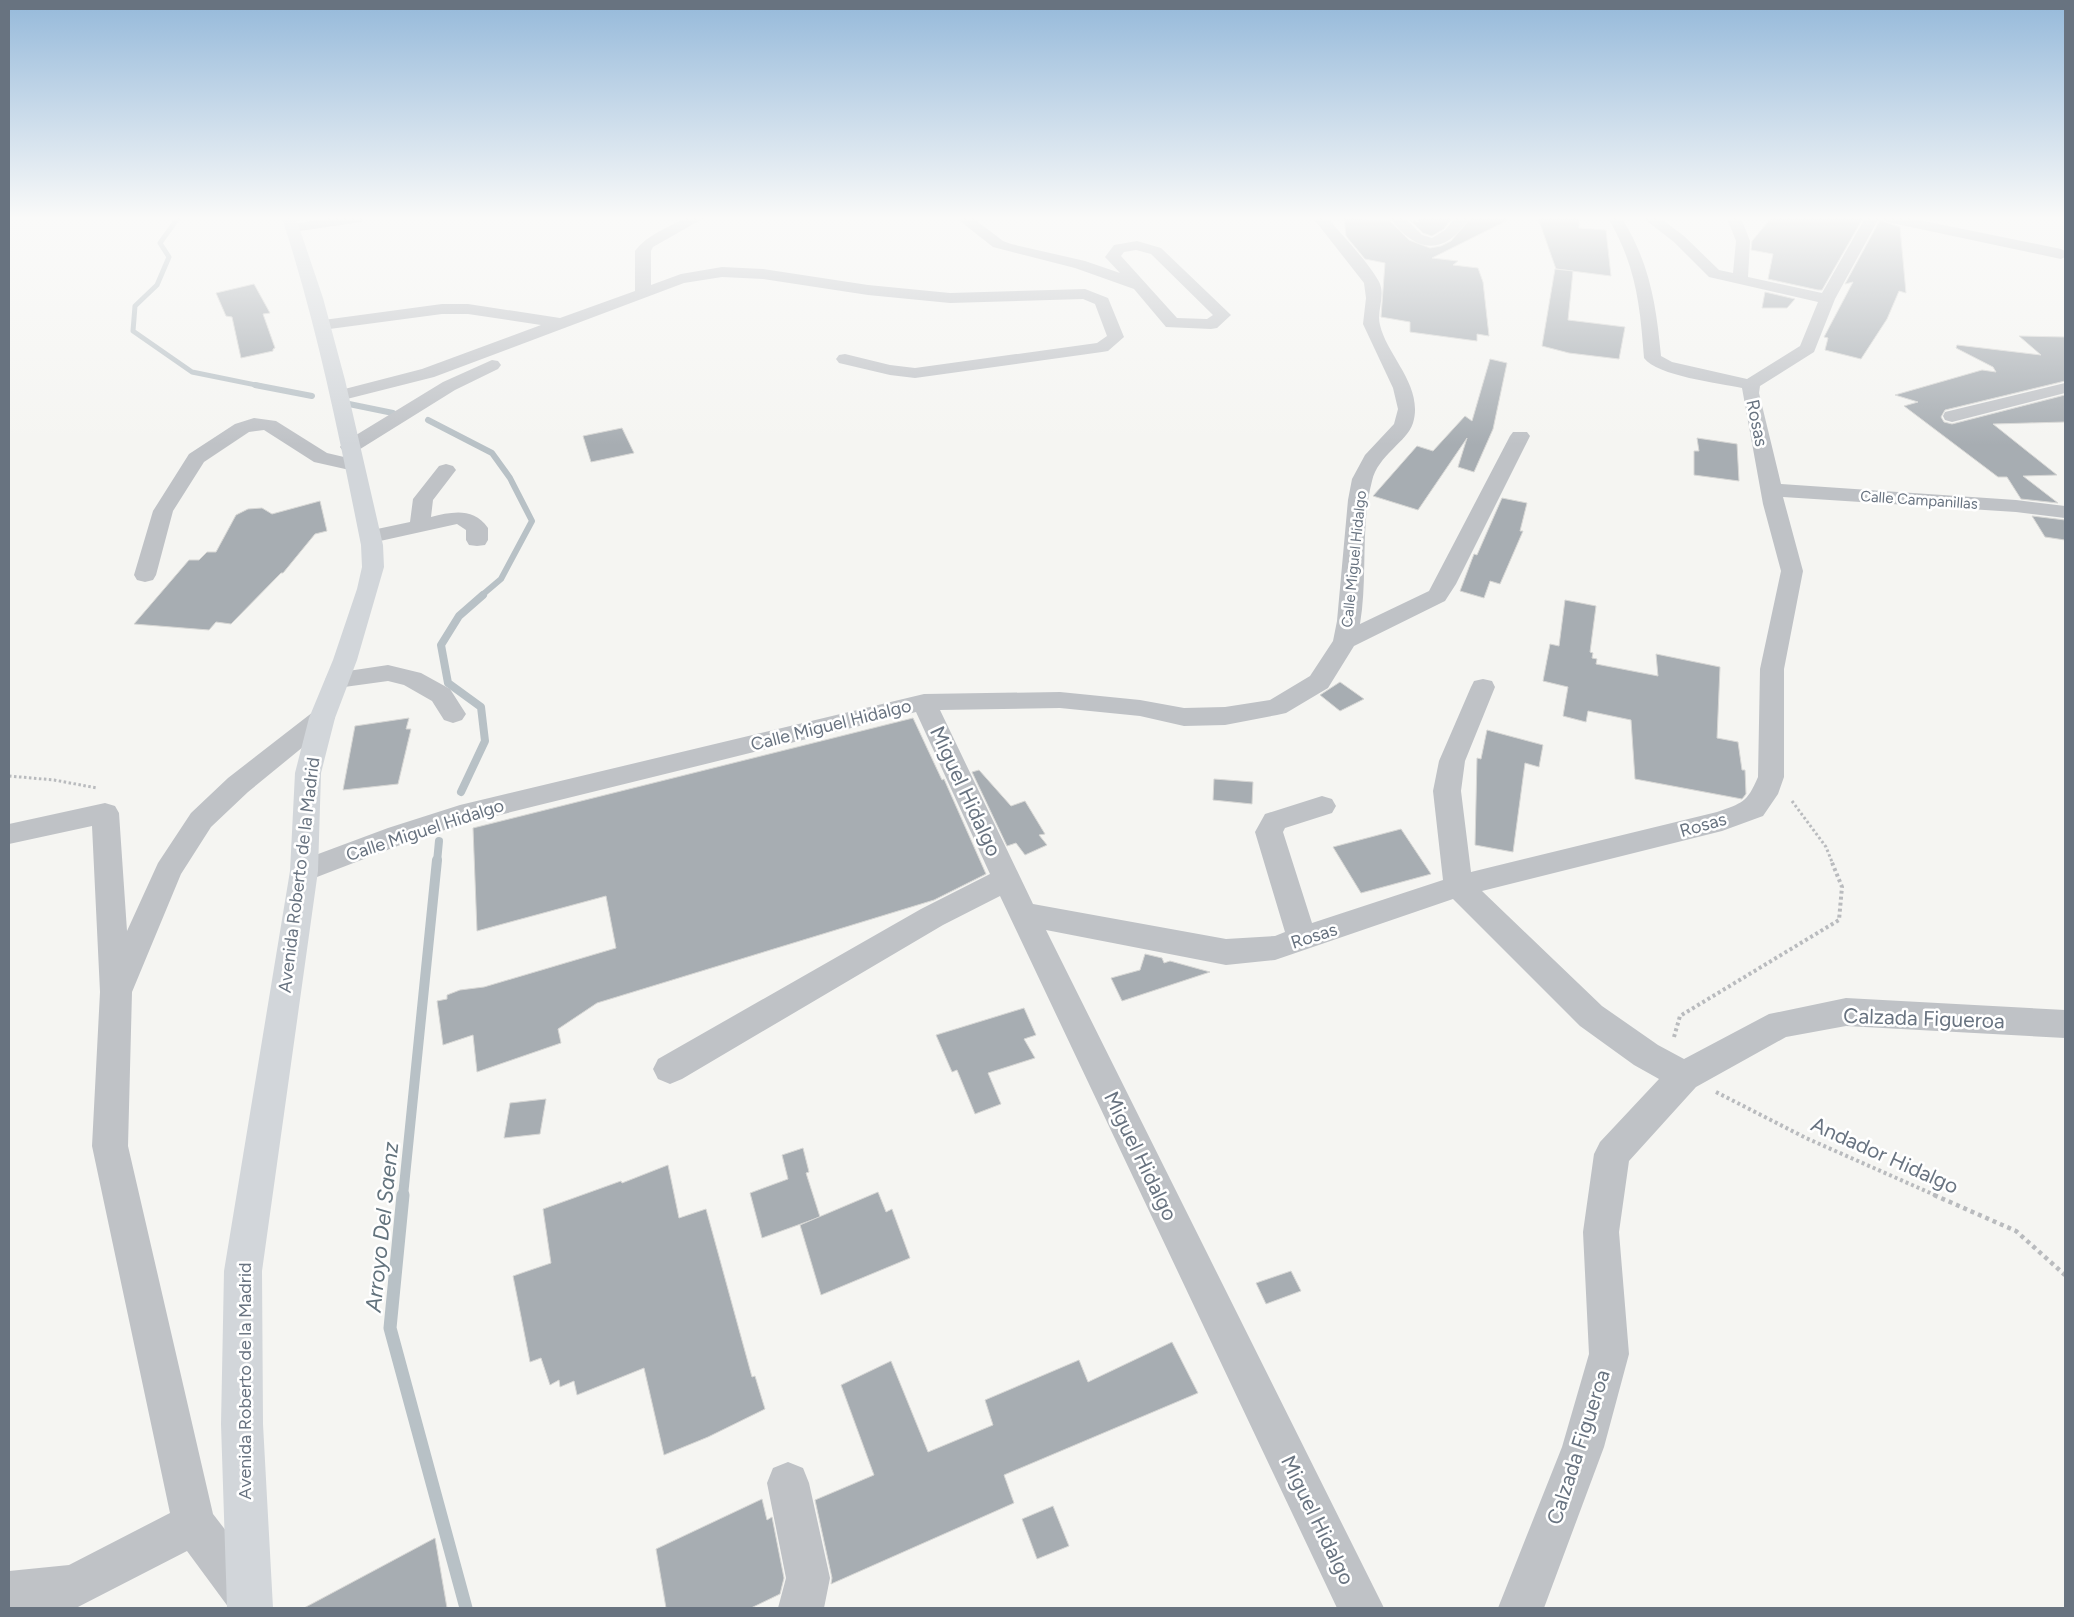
<svg xmlns="http://www.w3.org/2000/svg" width="2074" height="1617" font-family="Figtree,sans-serif">
<style>
.lines{fill:none;stroke-linecap:round;stroke-linejoin:round}
.stream-far4{stroke:#b8c1c6;stroke-width:5}
.stream-far3{stroke:#b8c1c6;stroke-width:6}
.stream-far2{stroke:#b8c1c6;stroke-width:8}
.stream-far1{stroke:#b8c1c6;stroke-width:10}
.stream{stroke:#b8c1c6;stroke-width:13}
.building{fill:#a7adb2;stroke:#d7d7d5}
.path-far2{stroke:#b9bbbe;stroke-width:3;stroke-dasharray:2.5 2.5;stroke-linecap:butt}
.path-far1{stroke:#b9bbbe;stroke-width:4;stroke-dasharray:3 3;stroke-linecap:butt}
.path{stroke:#b9bbbe;stroke-width:4.5;stroke-dasharray:4 4;stroke-linecap:butt}
.minor{fill:#bfc2c6;fill-rule:evenodd}
.major{fill:#d2d6da;fill-rule:evenodd}
.labels{text-anchor:middle;dominant-baseline:central;stroke-width:5;stroke-linejoin:round;paint-order:stroke}
.far-street-label{font-size:15px;fill:#687380;stroke:#fff}
.street-label{font-size:18px;fill:#687380;stroke:#fff}
.near-street-label{font-size:21px;fill:#687380;stroke:#fff}
.near-water-label{font-size:22px;font-style:italic;fill:#63737d;stroke:#fff}
</style>
<rect width="100%" height="100%" fill="#f5f5f2"/>
<g class="lines">
<polyline class="stream-far4" points="178,218 160,243 169,257 157,285 135,306 133,331 192,372 261,386"/>
<g class="stream-far3">
<polyline points="255,385 312,396"/>
<polyline points="349,404 393,413"/>
<polyline points="428,420 492,453 510,478 532,521 501,579 481,596"/>
</g>
<g class="stream-far2">
<polyline points="461,792 485,741 481,707 448,683 441,645 459,616 483,595"/>
<polyline points="437,862 439,841"/>
</g>
<polyline class="stream-far1" points="403,1196 437,860"/>
<polyline class="stream" points="403,1195 390,1328 466,1608"/>
</g>
<g class="building">
<polygon points="1344,218 1389,220 1409,240 1430,248 1441,246 1451,241 1471,218 1512,218 1432,258 1458,261 1453,265 1478,268 1483,282 1489,336 1477,334 1477,341 1410,332 1410,322 1381,317 1385,263 1365,259 1346,236"/>
<polygon points="1418,218 1452,218 1444,229 1432,236 1423,233 1411,221 1419,222"/>
<polygon points="1538,218 1579,218 1579,228 1606,230 1611,276 1556,269"/>
<polygon points="1771,218 1863,218 1822,290 1818,290 1768,279 1773,254 1751,250 1752,241"/>
<polygon points="1880,220 1900,227 1906,293 1899,291 1887,319 1861,359 1825,350 1828,338 1824,337 1853,282 1845,284"/>
<polygon points="1555,269 1573,271 1568,320 1625,327 1619,359 1569,353 1542,346"/>
<polygon points="254,284 270,313 263,314 275,348 273,349 273,351 241,358 232,317 226,316 216,293"/>
<polygon points="1765,292 1795,299 1787,308 1762,308"/>
<polygon points="2019,336 2065,337 2065,381 1945,410 1941,417 1944,422 1952,424 2065,395 2065,422 1993,424 2057,475 2023,476 2058,503 2021,499 2007,477 1998,477 1904,406 1918,402 1895,395 1982,370 1996,372 1993,367 1956,348 1957,345 2041,355"/>
<polygon points="1490,359 1507,363 1493,429 1474,472 1458,467 1467,438 1418,510 1373,496 1417,446 1433,451 1465,416 1472,421"/>
<polygon points="622,428 634,453 591,462 583,436"/>
<polygon points="1697,438 1737,444 1739,481 1694,475 1694,451 1699,451"/>
<polygon points="1502,498 1527,503 1520,531 1523,531 1500,584 1490,581 1484,598 1460,591 1474,554 1477,555"/>
<polygon points="320,501 327,531 315,534 283,573 281,573 231,624 216,622 209,630 134,624 189,560 199,560 207,552 216,552 236,515 248,509 262,508 272,514"/>
<polygon points="2032,516 2065,520 2065,540 2045,537"/>
<polygon points="1565,600 1596,606 1590,652 1593,653 1592,658 1597,659 1596,664 1658,676 1656,654 1720,667 1717,738 1738,742 1742,770 1745,770 1746,794 1742,799 1635,779 1631,720 1588,711 1586,722 1563,716 1568,687 1543,681 1550,644 1559,646"/>
<polygon points="1340,682 1364,699 1340,711 1320,695"/>
<polygon points="409,718 406,729 411,729 398,784 343,790 355,726"/>
<polygon points="913,718 942,780 944,779 986,874 934,900 597,1003 558,1029 561,1043 477,1072 473,1035 443,1045 437,1001 447,999 447,995 460,990 484,987 616,948 606,896 477,931 473,828"/>
<polygon points="1487,730 1543,745 1539,767 1525,763 1513,852 1475,845 1477,758 1481,759"/>
<polygon points="979,770 1011,806 1025,801 1045,834 1039,835 1047,845 1025,855 1016,843 1007,846 972,772"/>
<polygon points="1214,779 1253,782 1252,804 1213,800"/>
<polygon points="1401,829 1431,874 1361,893 1333,847"/>
<polygon points="1145,954 1162,958 1164,963 1170,961 1210,972 1122,1001 1111,978 1140,970"/>
<polygon points="1024,1008 1036,1035 1024,1039 1035,1058 988,1073 1001,1104 975,1114 957,1070 952,1072 936,1035"/>
<polygon points="546,1099 540,1134 504,1138 510,1103"/>
<polygon points="803,1148 809,1172 806,1173 820,1217 762,1238 750,1193 788,1179 782,1155"/>
<polygon points="668,1165 679,1218 706,1209 752,1377 755,1376 765,1409 708,1437 664,1455 644,1368 577,1395 574,1381 560,1387 559,1380 550,1385 541,1358 530,1362 513,1276 551,1263 543,1209 621,1181 622,1183"/>
<polygon points="878,1192 886,1212 892,1209 910,1258 821,1295 800,1225"/>
<polygon points="1291,1271 1301,1291 1266,1304 1256,1283"/>
<polygon points="1172,1342 1198,1393 1004,1475 1014,1503 831,1584 832,1578 815,1500 874,1475 841,1385 891,1361 928,1452 993,1425 985,1400 1079,1360 1088,1382"/>
<polygon points="762,1499 767,1520 772,1517 784,1578 780,1594 751,1608 666,1608 656,1549"/>
<polygon points="1053,1506 1069,1546 1037,1559 1022,1519"/>
<polygon points="435,1538 447,1608 304,1608"/>
</g>
<g class="lines">
<g class="path-far2">
<polyline points="9,776 54,780 97,788"/>
<polyline points="1792,801 1826,847 1832,862"/>
</g>
<g class="path-far1">
<polyline points="1674,1037 1680,1016 1839,920 1842,887 1831,860"/>
<polyline points="1716,1092 1806,1138 1937,1196"/>
</g>
<polyline class="path" points="1934,1195 2016,1231 2065,1275"/>
<g class="minor">
<polygon points="330,218 368,218 361,222 293,232 286,228 293,224"/>
<path d="M686 218H704L653 247 651 251V285L681 274 722 267 763 269 868 285 950 293 1085 289 1108 298 1124 337 1108 351 1102 352 915 378 890 375 839 363 836 359 839 355 845 354 890 365 915 368 1097 343 1107 336 1095 304 1083 299 950 303 868 295 763 279 722 277 684 283 434 377 339 401 333 400 330 396 333 392 422 369 541 325 468 314H442L322 330 316 329 314 325 316 321 442 304H468L560 318 635 291V251C647 235 668 227 686 218Z"/>
<path d="M956 218H973L1003 241 1011 244 1085 261 1120 273 1105 257 1114 245 1137 241 1161 248 1231 315 1217 328 1211 329 1166 327 1134 289 1075 268 993 247ZM1136 250 1151 254 1213 315 1207 319 1177 318 1121 256 1124 252Z"/>
<path d="M1313 218H1328C1344 238 1365 258 1378 280 1387 294 1376 311 1380 325 1387 356 1424 386 1413 423 1407 442 1378 455 1372 481 1360 527 1368 577 1360 624L1429 591 1510 436 1513 432H1527L1530 436 1456 584 1445 601 1354 646 1328 688 1286 713 1277 715 1225 725 1184 726 1140 716 1060 708 940 710 1033 904 1226 939 1275 936 1285 932 1255 832 1265 814 1322 796 1332 799 1336 806 1332 813 1285 828 1283 832 1312 923 1443 880 1433 791 1439 761 1471 687 1474 681 1483 679 1492 681 1495 687 1465 761 1461 791 1471 872 1717 812C1742 803 1747 803 1758 777L1760 669 1781 571 1763 504 1742 388C1719 383 1657 376 1644 358 1640 305 1636 265 1608 218H1622C1650 264 1656 304 1661 356L1672 362 1747 379 1800 346 1818 302 1709 277 1674 242 1643 218H1660L1684 236 1719 270 1733 273 1736 241 1727 218H1741L1750 241 1748 277 1822 293 1865 218H1879L1835 299 1814 352 1760 386 1759 393 1781 484 2016 500 2065 506V518L2016 512 1783 497 1803 571 1784 669V777L1778 794 1763 816 1722 831 1482 891 1602 1006 1658 1045 1684 1059 1769 1014 1846 998 2065 1010V1038L1846 1026 1786 1037 1696 1087 1629 1161 1619 1232 1629 1354 1604 1447 1544 1608H1498L1562 1447 1589 1354 1583 1232 1594 1154 1600 1142 1659 1079 1634 1065 1580 1026 1453 899 1275 960 1226 965 1046 930 1384 1608H1337L1000 896 943 925 682 1079 670 1084 658 1079 653 1069 658 1059 921 909 990 874 916 712 463 824 408 842 304 882 294 879 290 871 294 863 388 828 460 805 924 694 1060 692 1140 700 1184 708 1225 707 1270 700 1310 676 1333 641 1337 621 1348 500 1352 479 1365 455 1394 424 1398 409 1393 388 1363 324 1366 298 1364 283Z"/>
<path d="M1390 218H1405L1422 235 1432 238 1445 230 1455 218H1469C1445 257 1415 253 1390 218Z"/>
<polygon points="1880,218 1909,218 2061,249 2065,251 2065,257 2061,259 1887,222"/>
<polygon points="492,360 498,361 501,365 498,369 455,390 357,451 343,451 340,447 343,443 443,382"/>
<polygon points="2065,383 2065,393 1952,422 1945,420 1943,416 1945,412"/>
<polygon points="254,418 276,421 327,453 361,461 364,465 361,469 354,471 314,462 264,430 249,432 204,462 173,511 156,575 153,580 145,582 137,580 134,575 153,511 189,454 235,424"/>
<path d="M446 464 453 466 456 470 433 500 431 517C452 512 473 507 488 528V540L485 545 477 546 469 545 466 540V530L457 524 371 543 363 542 360 537 363 532 410 522 413 499 439 466Z"/>
<polygon points="388,665 421,673 450,689 466,714 462,720 453,723 444,720 432,701 404,685 388,681 337,688 328,686 325,680 328,674"/>
<polygon points="322,709 331,712 335,718 331,724 248,792 211,827 181,874 132,992 128,1146 213,1514 264,1580 271,1596 265,1608 229,1608 187,1551 76,1608 9,1608 9,1571 69,1565 170,1513 92,1146 100,992 92,826 9,844 9,824 105,803 115,806 119,813 127,931 158,863 191,813 228,778 313,712"/>
<polygon points="788,1462 803,1468 809,1483 830,1578 824,1608 778,1608 786,1578 767,1483 773,1468"/>
</g>
<path class="major" d="M282 218H296L323 298 345 380 383 545 384 567 357 660 335 718 321 773 318 871 262 1271 263 1424 273 1608H227L221 1424 224 1271 290 871 295 773 309 718 333 660 357 589 362 567 361 545C339 435 317 325 282 218Z"/>
</g>
<linearGradient id="sky" x2="0" y2="1"><stop stop-color="#95b9da"/><stop offset="0.49" stop-color="#fafaf9"/><stop offset="1" stop-color="#fafaf9" stop-opacity="0"/></linearGradient>
<rect width="2074" height="445" fill="url(#sky)"/>
<g class="labels">
<g class="far-street-label">
<text transform="translate(1919 500) rotate(4)">Calle Campanillas</text>
<text transform="translate(1354 559) rotate(-84)">Calle Miguel Hidalgo</text>
</g>
<g class="street-label">
<text transform="translate(1757 423) rotate(78)">Rosas</text>
<text transform="translate(831 725) rotate(-14)">Calle Miguel Hidalgo</text>
<text transform="translate(1703 825) rotate(-16)">Rosas</text>
<text transform="translate(425 830) rotate(-18)">Calle Miguel Hidalgo</text>
<text transform="translate(299 875) rotate(-83)">Avenida Roberto de la Madrid</text>
<text transform="translate(1314 936) rotate(-18)">Rosas</text>
<text transform="translate(245 1381) rotate(-90)">Avenida Roberto de la Madrid</text>
</g>
<g class="near-street-label">
<text transform="translate(966 791) rotate(65)">Miguel Hidalgo</text>
<text transform="translate(1924 1018) rotate(2)">Calzada Figueroa</text>
<text transform="translate(1885 1155) rotate(24)">Andador Hidalgo</text>
<text transform="translate(1141 1156) rotate(64)">Miguel Hidalgo</text>
<text transform="translate(1578 1447) rotate(-72)">Calzada Figueroa</text>
<text transform="translate(1318 1520) rotate(64)">Miguel Hidalgo</text>
</g>
<g class="near-water-label">
<text transform="translate(382 1227) rotate(-84)">Arroyo Del Saenz</text>
</g>
</g>
<rect width="2074" height="1617" fill="none" stroke="#687380" stroke-width="20"/>
</svg>
